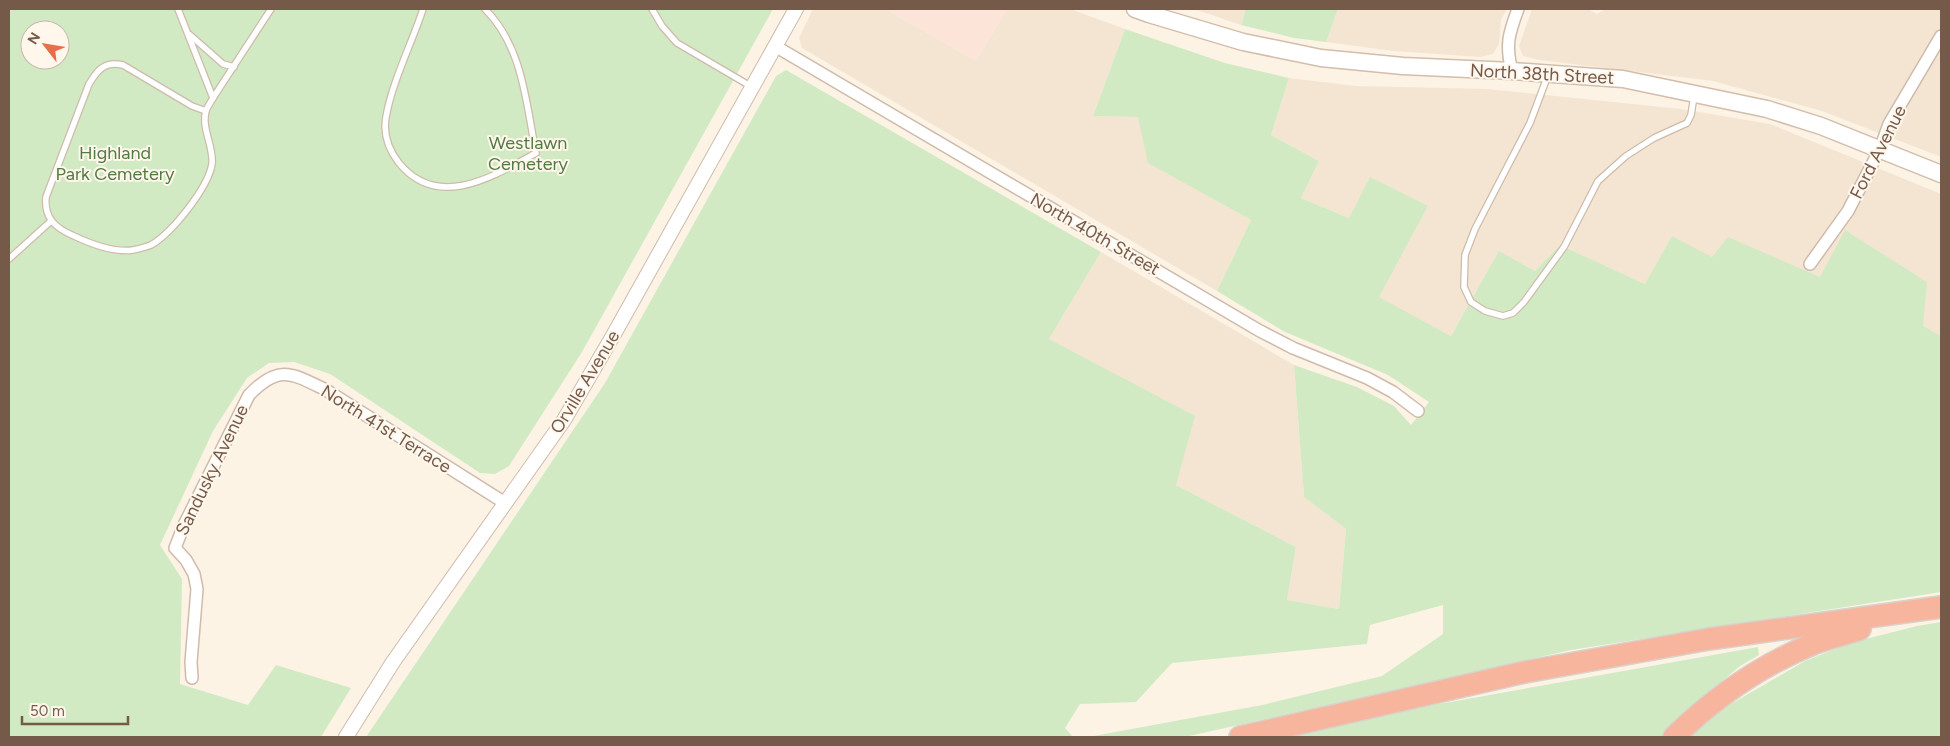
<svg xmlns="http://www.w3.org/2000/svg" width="1950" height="746" font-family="Figtree,sans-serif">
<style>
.residential{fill:#f4e5d3}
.commercial{fill:#fde4d9}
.green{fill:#d2eac3;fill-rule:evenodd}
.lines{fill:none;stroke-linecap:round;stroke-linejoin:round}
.service-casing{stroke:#cebbab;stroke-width:8}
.minor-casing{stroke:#cebbab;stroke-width:14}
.tertiary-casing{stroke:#cebbab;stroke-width:16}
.secondary-casing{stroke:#d3bdab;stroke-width:19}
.motorway-casing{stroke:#d8d1cc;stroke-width:24}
.service{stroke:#fff;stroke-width:5.5}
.minor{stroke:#fff;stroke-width:11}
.tertiary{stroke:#fff;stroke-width:14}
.secondary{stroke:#fff;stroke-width:16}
.motorway{stroke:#f6b59c;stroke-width:21}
.labels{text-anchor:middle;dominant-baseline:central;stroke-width:4;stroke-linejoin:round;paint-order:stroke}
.street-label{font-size:18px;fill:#755a4a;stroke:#fff7eb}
.park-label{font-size:18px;fill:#527b42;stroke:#fff7eb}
</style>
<rect width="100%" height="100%" fill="#fcf3e5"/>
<g class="residential">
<polygon points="813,9 885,9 976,61 1007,9 1070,9 1125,29 1093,116 1139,117 1149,163 1251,220 1217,291 802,48 799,38"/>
<polygon points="1194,9 1246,9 1241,25"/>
<polygon points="1338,9 1507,9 1501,20 1499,44 1493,54 1480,57 1393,51 1326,42"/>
<polygon points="1532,9 1588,9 1597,14 1606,9 1941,9 1941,157 1822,111 1713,81 1539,60 1523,56 1519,46"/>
<polygon points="1289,78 1356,86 1488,89 1681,109 1770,124 1941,194 1941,336 1820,277 1784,263 1712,257 1645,284 1560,245 1535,271 1499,252 1451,336 1378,297 1428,206 1349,218 1301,198 1319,161 1271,135"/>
<polygon points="1101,252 1294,365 1304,497 1346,529 1339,609 1287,600 1296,547 1176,485 1049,339"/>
</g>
<polygon class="commercial" points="885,9 1007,9 976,61"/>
<g class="green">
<path d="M9 9H773L582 352 509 466 495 474 480 473 330 374 294 362 269 363 247 378 213 431 160 545 182 579 180 684 248 705 276 665 351 688 321 737H9ZM30 30H60V60H30Z"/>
<polygon points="1246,9 1338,9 1326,42 1294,38 1241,25"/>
<polygon points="1125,29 1225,63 1289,78 1271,135 1319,161 1301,198 1349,218 1370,177 1428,206 1379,297 1451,336 1499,251 1535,271 1560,245 1645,284 1672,236 1712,257 1728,237 1820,277 1845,230 1927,282 1923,326 1941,336 1941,592 1571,650 1185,737 1088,737 1262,705 1382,676 1443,634 1443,605 1370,625 1367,644 1172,663 1136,702 1080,704 1065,728 1073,737 366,737 605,383 776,76 786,70 1101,252 1049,339 1195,416 1176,485 1296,547 1287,600 1339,609 1346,529 1304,497 1294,365 1357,387 1394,406 1411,425 1429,402 1388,375 1285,332 1217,291 1251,220 1148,163 1138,117 1093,116"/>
<polygon points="1941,622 1941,737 1274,737 1366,717 1758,647 1759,655 1740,666 1675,721 1692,734 1705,719 1805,661 1850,643 1917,626"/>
</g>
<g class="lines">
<g class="service-casing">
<g id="service">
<path d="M178 9 213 98C211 102 207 107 206 111 201 128 214 147 212 164 208 188 172 233 151 245 146 247 138 249 133 250 113 253 91 244 74 236 55 228 44 218 46 197L89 84C98 69 105 61 123 65L192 106 206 111"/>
<path d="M423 9C412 43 392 82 386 117 383 134 388 149 399 163 438 211 494 176 536 153 526 103 523 47 485 9"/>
<polyline points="652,9 662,26 677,43 752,87"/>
<polyline points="190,35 223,64 234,67"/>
<polyline points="1548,75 1530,123 1475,229 1465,255 1464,287 1471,302 1485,311 1503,316 1513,313 1524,302 1564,247 1598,181 1626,156 1654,138 1687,123 1691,115 1694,96"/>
<polyline points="213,98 271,9"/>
<polyline points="9,259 51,221"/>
</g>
</g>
<g class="minor-casing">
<g id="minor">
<polyline points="775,46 1260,331 1293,348 1367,378 1393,392 1418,411"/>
<path d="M1512 71C1505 45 1509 33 1518 9"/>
<polyline points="1810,264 1848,211 1880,149 1889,124 1941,36"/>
<path d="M192 678 191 662 197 589 194 574 186 560 175 548 184 525 249 395C279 364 291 373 326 390L505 503"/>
</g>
</g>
<g class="tertiary-casing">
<polyline id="tertiary" points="346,737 393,662 564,420 614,334 796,9"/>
</g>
<g class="secondary-casing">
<polyline id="secondary" points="1135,9 1149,14 1243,42 1321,58 1403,66 1512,71 1623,79 1767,109 1821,126 1941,174"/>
</g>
<g class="motorway-casing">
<g id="motorway">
<polyline points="1240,737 1525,672 1709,639 1941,607"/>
<path d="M1674 737C1714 698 1763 664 1815 643 1830 638 1845 634 1860 629"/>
</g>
</g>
<use href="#service" class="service"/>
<use href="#minor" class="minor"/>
<use href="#tertiary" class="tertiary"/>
<use href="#secondary" class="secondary"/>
<use href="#motorway" class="motorway"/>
</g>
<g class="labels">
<g class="street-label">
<text transform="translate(1542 74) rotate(3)">North 38th Street</text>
<text transform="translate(1878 152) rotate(-63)">Ford Avenue</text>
<text transform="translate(1095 234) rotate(30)">North 40th Street</text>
<text transform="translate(585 382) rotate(-59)">Orville Avenue</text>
<text transform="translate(386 429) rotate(32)">North 41st Terrace</text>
<text transform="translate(212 470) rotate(-64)">Sandusky Avenue</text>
</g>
<g class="park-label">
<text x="528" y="143">Westlawn<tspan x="528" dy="21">Cemetery</tspan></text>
<text x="115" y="153">Highland<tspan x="115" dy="21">Park Cemetery</tspan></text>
</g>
</g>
<rect width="1950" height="746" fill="none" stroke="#755a4a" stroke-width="20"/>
<g transform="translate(45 45) rotate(301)"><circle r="24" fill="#fff7eb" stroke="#c8b8ab"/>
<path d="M0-4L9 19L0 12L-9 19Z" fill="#e66f4a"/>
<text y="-8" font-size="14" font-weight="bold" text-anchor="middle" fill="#755a4a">N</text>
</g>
<path d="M22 716v8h106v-8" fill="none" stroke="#755a4a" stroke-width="2.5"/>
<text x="30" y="716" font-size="15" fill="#755a4a" stroke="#fff7eb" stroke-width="4" paint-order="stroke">50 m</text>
</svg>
